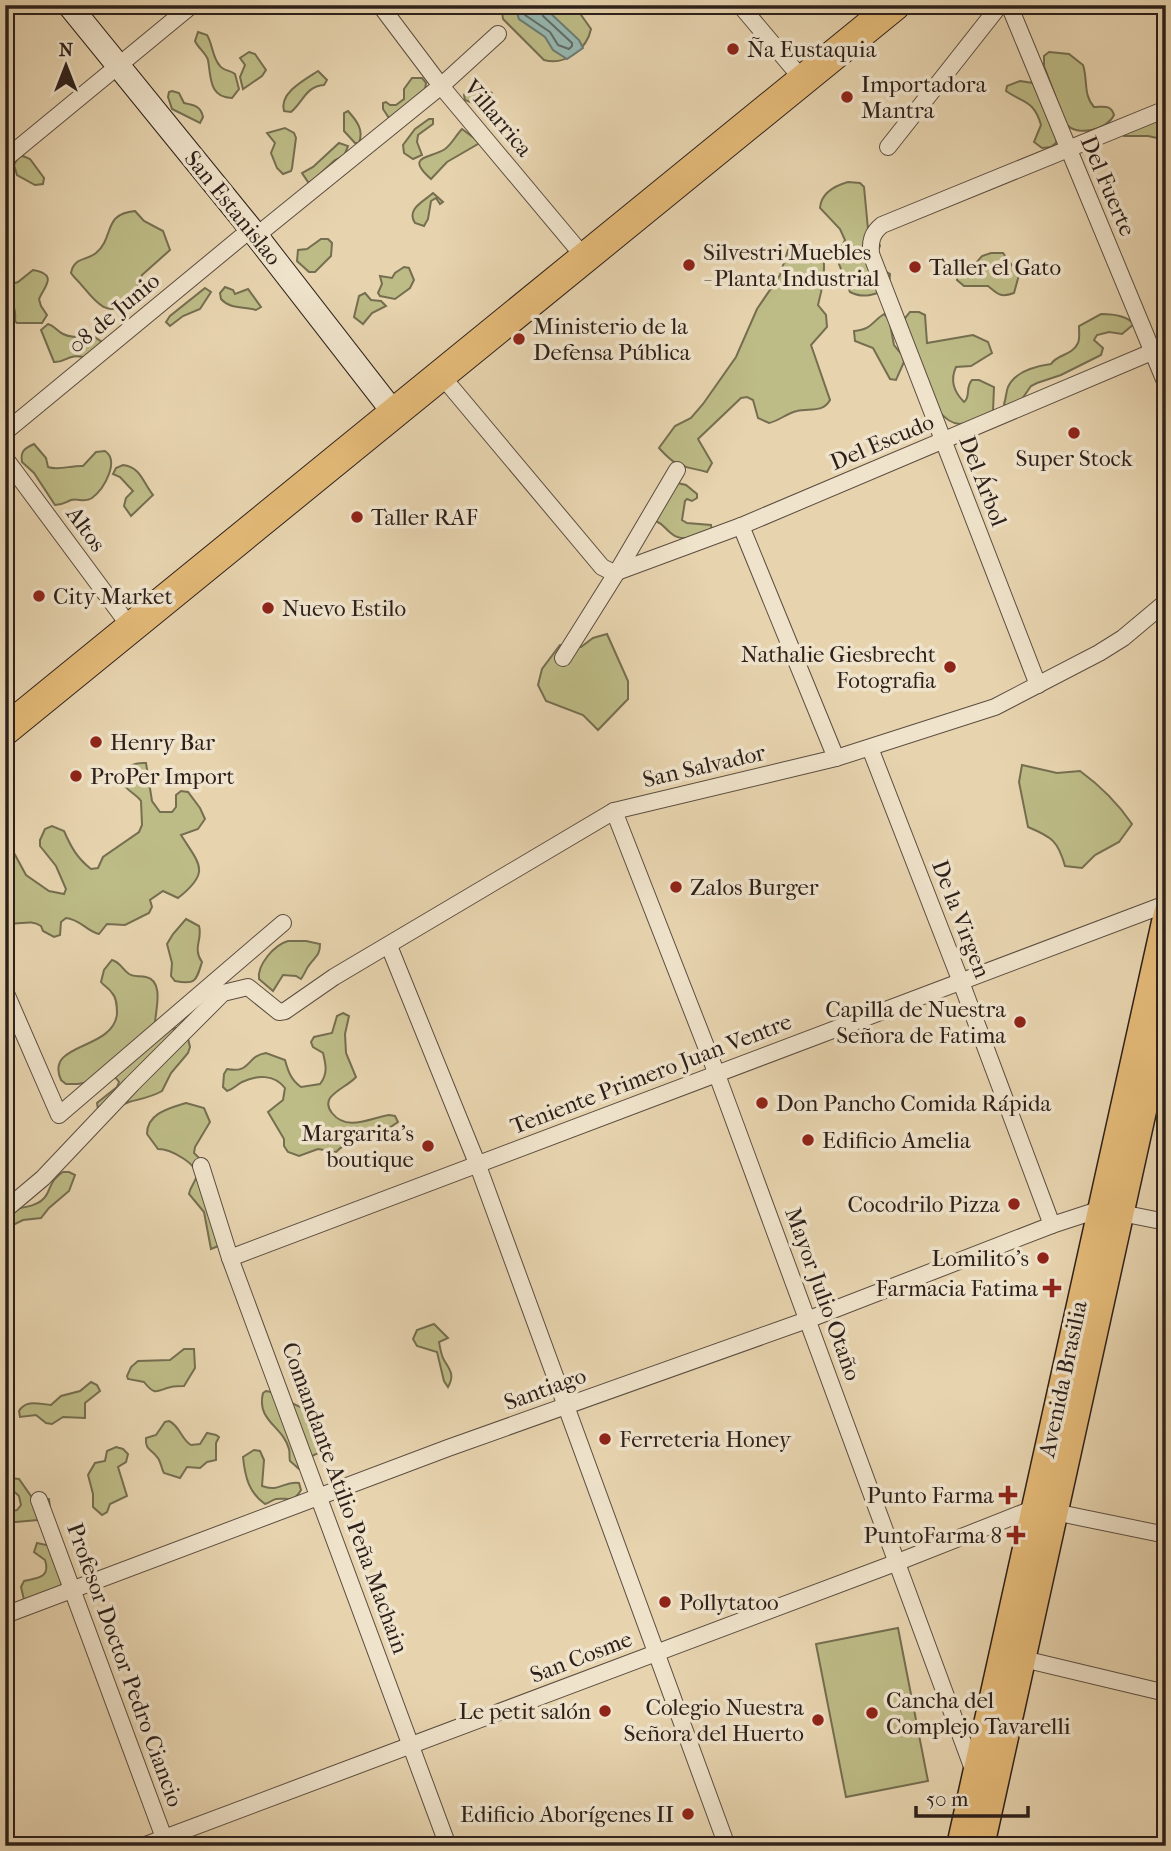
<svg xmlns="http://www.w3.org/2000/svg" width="1171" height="1851" font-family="'IM FELL French Canon',serif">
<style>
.green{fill:#bdbb86;stroke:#756e50;stroke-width:2}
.water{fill:#97b7b0;stroke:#6d7b74;stroke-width:2}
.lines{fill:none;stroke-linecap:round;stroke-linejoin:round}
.shore{stroke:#626c66;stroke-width:2}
.street-casing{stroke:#5c4d40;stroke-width:18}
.secondary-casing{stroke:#2d201b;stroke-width:25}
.primary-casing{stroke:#2d201b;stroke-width:27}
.highway-casing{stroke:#2d201b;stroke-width:32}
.street{stroke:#efe3cb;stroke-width:16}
.secondary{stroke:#efe3cb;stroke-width:23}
.primary{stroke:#e4ba78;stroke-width:24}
.highway{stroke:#e4ba78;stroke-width:30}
.poi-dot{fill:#8f2418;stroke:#efe3cb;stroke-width:2.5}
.labels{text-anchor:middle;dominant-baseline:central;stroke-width:7;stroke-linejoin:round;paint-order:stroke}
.poi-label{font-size:23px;fill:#2d201b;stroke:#efe3cb;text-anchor:start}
.street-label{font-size:23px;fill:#2d201b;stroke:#efe3cb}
</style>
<rect width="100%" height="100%" fill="#e7d4af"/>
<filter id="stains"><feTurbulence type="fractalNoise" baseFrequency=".00286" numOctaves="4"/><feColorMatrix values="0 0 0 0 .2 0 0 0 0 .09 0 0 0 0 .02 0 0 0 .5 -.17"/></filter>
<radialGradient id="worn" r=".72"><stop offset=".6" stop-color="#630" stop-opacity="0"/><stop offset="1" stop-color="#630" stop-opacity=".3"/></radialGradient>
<g class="green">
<path d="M501 5H574L591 29C587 49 565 66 544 60L503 19Z"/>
<path d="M198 32 207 35C213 45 212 57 220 66 224 71 230 70 235 74L239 89 232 98C209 98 211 77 208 60 206 53 198 48 195 41Z"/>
<polygon points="249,52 255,54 266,70 262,76 243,89 240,77 245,65 240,58"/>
<path d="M1049 52 1069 54 1083 65C1088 80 1083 95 1094 107 1103 107 1111 104 1114 115 1107 130 1077 137 1066 124L1044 66V56Z"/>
<path d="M318 71 327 80 324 85C306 86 303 102 291 112L284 111C279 93 304 80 318 71Z"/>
<polygon points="412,78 422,78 426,83 425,90 394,116 389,118 383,109 383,103 386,102 390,105 396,105 404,99 404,89"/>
<polygon points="473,80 492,93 486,108 465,100 464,95"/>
<path d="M1020 81 1033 83 1057 137 1056 143 1051 147 1042 148 1034 142 1041 125C1034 100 1023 103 1006 91L1007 86Z"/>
<path d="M172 91 179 93 184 103C194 105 201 106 203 117L200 123 172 109 168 97 169 92Z"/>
<path d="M348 111C357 121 364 130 359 143H355L344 131V113Z"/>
<polygon points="1166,113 1166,140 1148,136 1124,136 1123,133"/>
<polygon points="429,119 433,119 433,124 418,135 417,142 422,155 413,159 404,153 403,145 415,129"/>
<polygon points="285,128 294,133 296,138 292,168 291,171 283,174 277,168 271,153 275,143 267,133"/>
<path d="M462 129 478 141V144L447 162 431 179C404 155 430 159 445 149 452 144 456 135 462 129Z"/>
<polygon points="339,143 348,146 344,156 335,160 311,182 308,182 302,173 313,167"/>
<polygon points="23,156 30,159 44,178 43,184 35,185 17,175 14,165 18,157"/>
<path d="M848 182 860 183 864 187 868 229 877 238 880 246 877 252 885 271 890 274 889 286C878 295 863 299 850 292L839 264V252L845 240 840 229 820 208C821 193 834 186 848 182Z"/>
<path d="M433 193 443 202 440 204 436 198 431 201 428 219 424 226 415 223C406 209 423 202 433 193Z"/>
<path d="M135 211 144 221 163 231 170 250 142 275 132 301H126C105 324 89 291 75 278L71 273C74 257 86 261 96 253 115 237 102 214 135 211Z"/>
<polygon points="321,239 328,239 332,243 331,256 315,272 309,272 297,261 298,250 307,249"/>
<path d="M799 245C805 247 816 248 821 253 828 262 821 294 818 305L826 315 827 327 811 345 830 400C823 413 810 408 797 411 787 413 779 421 769 423L758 418 753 400 747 397 741 398 698 439 712 463 707 472C681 465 678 469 659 448L675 426 691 418 703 404 736 357 757 309 780 275 788 250Z"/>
<path d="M991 253H1003L1019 275 1014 293C1000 298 998 294 988 286H964L957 280 958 271 963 268 970 270 982 256Z"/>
<polygon points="404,267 409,268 414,280 410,288 395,299 380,296 378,293 382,284 380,276 392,278 395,273"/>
<path d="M33 270C59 274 44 287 39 299L41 306 47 315 42 323H17L15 321C17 299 5 302 5 286L18 282Z"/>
<path d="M225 287 233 290 235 294 248 289 261 307 256 310C243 306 231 310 221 299L220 293Z"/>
<polygon points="205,288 211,292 200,309 183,316 170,326 166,322 170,316"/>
<polygon points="365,293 371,300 381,301 386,306 372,313 363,324 354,317 359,296"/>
<path d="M910 312H919L925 315 927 343 973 335 988 342 992 353 971 366 956 367C950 380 954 392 964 402 971 397 965 387 972 380H979L994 387 993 411C969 422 957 434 938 410L902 322Z"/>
<path d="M884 314 889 319 894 345 902 355 904 362 896 380 890 379 873 348 855 341 854 331C873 329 871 322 884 314Z"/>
<path d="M1101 314C1112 314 1126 315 1134 324L1122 334 1109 332 1097 335 1094 340 1103 348 1101 355 1061 375 1037 383 1031 386 1022 399 1006 406 1004 404C1006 399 1006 392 1008 387 1015 371 1037 366 1051 364 1057 354 1072 356 1078 343 1080 339 1079 331 1079 326Z"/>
<path d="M48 324C55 326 57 331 63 334 73 339 82 336 93 336L102 342 87 358C68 352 66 363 54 362L41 330Z"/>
<path d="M34 444 46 458 48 467C58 471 72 465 83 466L96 452 105 451C120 461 104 489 92 498 85 503 78 498 71 500 64 503 63 505 55 505L34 473 22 462C20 451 25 448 34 444Z"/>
<path d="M123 465C141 467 143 483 153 495L131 516 124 506 126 498 133 491 120 477 113 474 116 468Z"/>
<path d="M673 482 686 485 697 494V498L692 501 687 499 685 501 682 520 687 523 711 525 712 531C700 535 683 543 672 534 664 528 665 525 654 520Z"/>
<polygon points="607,634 628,681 628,699 598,730 583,715 546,701 538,685 542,669 560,645 581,647 593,638"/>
<path d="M146 763 152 801 160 812H172L176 807V795L181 791 188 792 200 808 205 819 198 829 181 835C200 865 211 872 178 898L163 891 150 900 152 907 149 913 125 925 107 924 99 934C86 931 80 919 66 918L61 922 60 935 54 937 43 931 41 926C29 918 18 927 5 922V854L7 852 14 853 26 875 49 891 64 894 66 889 56 866 40 846V840L45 829 52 826 64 831C71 847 77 858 91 869L98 868 103 857 139 832 142 825 141 801C136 794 129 792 124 785 114 770 134 762 146 763Z"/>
<path d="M1022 765 1057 773 1080 771C1102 787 1117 802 1132 824L1119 842 1095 855 1082 868 1065 866C1058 841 1052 837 1028 827L1019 782Z"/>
<path d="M186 919 199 926C203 939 192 948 202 962 196 981 196 985 175 981L171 976 172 963 167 944 173 934Z"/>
<path d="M288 941H306L320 944C320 955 316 956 310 964 306 968 305 974 301 979L296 976 283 975 273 991 259 979C257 965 274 945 288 941Z"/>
<path d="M112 960C120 962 122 969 129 974 135 978 139 975 146 977 165 981 155 1012 155 1024L164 1031 176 1028 183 1029 187 1034 190 1047 188 1053 171 1073 162 1091C152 1097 140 1099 129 1102 117 1106 117 1111 102 1112L98 1109 97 1103 117 1087 119 1082 115 1077 78 1084H66L61 1080C44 1042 113 1051 117 1014 117 1007 117 998 112 993 109 988 104 986 101 982L104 970Z"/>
<path d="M343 1013 349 1016 345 1034 346 1053 356 1077C349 1085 337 1089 330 1098 327 1103 328 1108 332 1113 347 1132 370 1118 389 1115L395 1116 398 1122C378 1138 356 1132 336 1152L318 1149 299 1156 288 1152 284 1146V1139L268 1112 283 1100 285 1088C274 1074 257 1075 242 1082 236 1085 234 1089 227 1091L223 1087 224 1074 227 1069C251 1074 246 1056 266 1053L285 1060C288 1071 291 1080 301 1087L320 1084C328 1074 326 1065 323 1053L313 1047 311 1042 314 1037 332 1033 337 1016Z"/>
<path d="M186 1103 204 1108 210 1122 195 1147 194 1153 203 1162 223 1244 211 1249 204 1212 189 1194C190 1187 194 1184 196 1178 200 1164 170 1149 158 1149L147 1134C147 1113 170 1108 186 1103Z"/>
<path d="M63 1172H69L75 1175 69 1191 49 1208 41 1218 23 1220 5 1229V1210C18 1208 40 1208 47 1194 52 1184 52 1179 63 1172Z"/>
<path d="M434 1324 448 1338 439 1342C440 1347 441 1355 444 1360 450 1370 455 1375 448 1387L444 1381 437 1352 417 1346 413 1339 417 1330Z"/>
<path d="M184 1349H194L195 1368 184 1386C179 1386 175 1386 171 1387 157 1390 156 1397 144 1382L128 1379 127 1376 131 1367 138 1361 170 1360Z"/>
<path d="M91 1382 97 1385 100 1391 85 1403V1418L63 1417 52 1424 46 1423 36 1415 20 1417 19 1411C26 1399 39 1404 51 1405L61 1396 80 1391Z"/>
<path d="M266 1391C279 1392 290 1405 304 1408L309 1425 314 1433 324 1434 329 1442 324 1450 310 1457 302 1469H299L290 1461C289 1457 290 1453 289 1449 283 1426 256 1421 263 1393Z"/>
<path d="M169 1421C180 1426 181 1439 191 1445L200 1444 207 1433 216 1435 219 1437 216 1443V1460L207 1462 200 1468 187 1467 180 1478 164 1473C161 1468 161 1461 157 1457 151 1449 145 1450 146 1438L156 1435 165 1422Z"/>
<polygon points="116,1447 123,1449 128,1454 126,1462 118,1467 127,1496 110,1504 107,1512 102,1515 93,1507 93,1494 88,1475 95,1463 105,1461 107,1451"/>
<path d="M254 1450 260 1451 264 1460 262 1486C280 1493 284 1480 299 1483L301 1490C293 1504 287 1497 276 1499 272 1500 269 1503 265 1504 249 1493 245 1477 243 1457Z"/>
<polygon points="10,1478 19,1479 31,1496 49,1499 50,1508 38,1520 5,1523 5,1514 17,1510 21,1505 19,1496 9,1487"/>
<path d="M37 1543 51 1546 68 1583 24 1600 21 1587 24 1581C37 1578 51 1578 45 1560L34 1552Z"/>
<polygon points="898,1628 928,1781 846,1797 816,1644"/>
</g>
<polygon class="water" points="507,5 545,5 548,11 579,40 583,48 567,59 553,50 545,37 519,19 517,13"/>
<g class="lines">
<polyline class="shore" points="519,5 525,15 550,32 558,45 569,49 572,46 572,43 543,16 539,5"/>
<g class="street-casing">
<g id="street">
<polyline points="380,5 441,86 585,258"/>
<polyline points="740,5 803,80"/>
<polyline points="1009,5 1166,384"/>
<polyline points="888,147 1000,5"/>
<polyline points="5,159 192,5"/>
<polyline points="256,236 441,86 498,34"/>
<polyline points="441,375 602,567 614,573 741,526 1166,346"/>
<polyline points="5,432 251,229"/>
<polyline points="5,458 131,628"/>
<polyline points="741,526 836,758"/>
<polyline points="563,658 617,572 677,470"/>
<path d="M1038 685 871 254C870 241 872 233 882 225L1166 109"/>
<polyline points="870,748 961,982 1052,1225"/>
<polyline points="614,811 716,1072 974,1772"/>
<polyline points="389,946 477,1163 727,1846"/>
<polyline points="5,991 59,1115 283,923"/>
<polyline points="201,1166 230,1258 448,1846"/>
<polyline points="5,1210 43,1178 132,1084 223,993 248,987 279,1012 285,1011 334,977 614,811 836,758 995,707 1099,653 1123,638 1166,602"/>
<polyline points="230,1258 1166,904"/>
<polyline points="39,1500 167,1846"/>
<polyline points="5,1615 448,1448 807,1320 1052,1225 1101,1209 1166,1222"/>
<polyline points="1015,1657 1166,1693"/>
<polyline points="143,1846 898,1562 1035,1508 1166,1535"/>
</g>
</g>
<g class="secondary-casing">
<polyline id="secondary" points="69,5 251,229 394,413"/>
</g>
<g class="primary-casing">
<g id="primary">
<polyline points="959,1846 1166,913"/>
<polyline points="982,1846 1166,1011"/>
</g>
</g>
<g class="highway-casing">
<polyline id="highway" points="5,730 895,5"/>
</g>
<use href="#street" class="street"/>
<use href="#secondary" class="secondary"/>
<use href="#primary" class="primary"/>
<use href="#highway" class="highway"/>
</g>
<g class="poi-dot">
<circle cx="733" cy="49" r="7"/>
<circle cx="847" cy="97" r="7"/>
<circle cx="689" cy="265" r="7"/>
<circle cx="915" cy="267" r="7"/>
<circle cx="519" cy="339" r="7"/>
<circle cx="1074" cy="433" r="7"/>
<circle cx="357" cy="517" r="7"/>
<circle cx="39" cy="596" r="7"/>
<circle cx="268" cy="608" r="7"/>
<circle cx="950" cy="667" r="7"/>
<circle cx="96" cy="742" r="7"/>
<circle cx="76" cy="776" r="7"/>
<circle cx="676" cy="887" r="7"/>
<circle cx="1020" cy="1022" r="7"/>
<circle cx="762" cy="1103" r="7"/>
<circle cx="808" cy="1140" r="7"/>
<circle cx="428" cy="1146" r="7"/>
<circle cx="1014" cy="1204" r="7"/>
<circle cx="1043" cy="1258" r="7"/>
<path d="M1048.5 1277.5h7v7h7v7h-7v7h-7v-7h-7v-7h7z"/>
<circle cx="605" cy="1439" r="7"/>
<path d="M1004.5 1484.5h7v7h7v7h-7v7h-7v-7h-7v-7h7z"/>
<path d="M1012.5 1524.5h7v7h7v7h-7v7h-7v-7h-7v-7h7z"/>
<circle cx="665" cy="1602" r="7"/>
<circle cx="605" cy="1711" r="7"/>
<circle cx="872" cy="1713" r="7"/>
<circle cx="818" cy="1720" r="7"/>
<circle cx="688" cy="1814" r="7"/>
</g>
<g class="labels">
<g class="poi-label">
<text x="747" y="49">Ña Eustaquia</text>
<text x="861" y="84">Importadora<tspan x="861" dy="26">Mantra</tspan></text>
<text x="703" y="252">Silvestri Muebles<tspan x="703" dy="26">- Planta Industrial</tspan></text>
<text x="929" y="267">Taller el Gato</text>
<text x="533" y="326">Ministerio de la<tspan x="533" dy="26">Defensa Pública</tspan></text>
<text x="1074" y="458" text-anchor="middle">Super Stock</text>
<text x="371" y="517">Taller RAF</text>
<text x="53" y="596">City Market</text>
<text x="282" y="608">Nuevo Estilo</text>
<text x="936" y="654" text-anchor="end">Nathalie Giesbrecht<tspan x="936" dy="26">Fotografia</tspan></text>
<text x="110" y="742">Henry Bar</text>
<text x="90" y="776">ProPer Import</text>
<text x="690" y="887">Zalos Burger</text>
<text x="1006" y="1009" text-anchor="end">Capilla de Nuestra<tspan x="1006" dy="26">Señora de Fatima</tspan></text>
<text x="776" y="1103">Don Pancho Comida Rápida</text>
<text x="414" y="1133" text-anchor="end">Margarita's<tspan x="414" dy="26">boutique</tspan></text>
<text x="822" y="1140">Edificio Amelia</text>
<text x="1000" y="1204" text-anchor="end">Cocodrilo Pizza</text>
<text x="1029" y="1258" text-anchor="end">Lomilito's</text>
<text x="1038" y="1288" text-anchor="end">Farmacia Fatima</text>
<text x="619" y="1439">Ferreteria Honey</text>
<text x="994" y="1495" text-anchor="end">Punto Farma</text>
<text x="1002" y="1535" text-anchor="end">PuntoFarma 8</text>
<text x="679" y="1602">Pollytatoo</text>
<text x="886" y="1700">Cancha del<tspan x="886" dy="26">Complejo Tavarelli</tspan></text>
<text x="804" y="1707" text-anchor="end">Colegio Nuestra<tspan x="804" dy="26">Señora del Huerto</tspan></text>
<text x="591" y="1711" text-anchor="end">Le petit salón</text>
<text x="674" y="1814" text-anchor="end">Edificio Aborígenes II</text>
</g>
<g class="street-label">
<text transform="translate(498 118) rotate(50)">Villarrica</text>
<text transform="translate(1108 186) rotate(67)">Del Fuerte</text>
<text transform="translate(233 208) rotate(51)">San Estanislao</text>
<text transform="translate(114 313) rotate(-40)">08 de Junio</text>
<text transform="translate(882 442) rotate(-23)">Del Escudo</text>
<text transform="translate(983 481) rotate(69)">Del Árbol</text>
<text transform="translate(86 529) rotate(54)">Altos</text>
<text transform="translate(704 766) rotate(-13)">San Salvador</text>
<text transform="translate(961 919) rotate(69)">De la Virgen</text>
<text transform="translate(651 1074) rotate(-21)">Teniente Primero Juan Ventre</text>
<text transform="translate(823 1294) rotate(70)">Mayor Julio Otaño</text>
<text transform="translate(1063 1379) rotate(-78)">Avenida Brasilia</text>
<text transform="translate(545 1389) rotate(-20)">Santiago</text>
<text transform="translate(345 1498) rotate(70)">Comandante Atilio Peña Machain</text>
<text transform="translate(581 1657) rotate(-21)">San Cosme</text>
<text transform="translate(125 1665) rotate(70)">Profesor Doctor Pedro Ciancio</text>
</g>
</g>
<rect width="1171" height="1851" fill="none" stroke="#e7d4af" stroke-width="28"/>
<rect x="7" y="7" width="1157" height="1837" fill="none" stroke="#2d201b" stroke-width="3.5"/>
<rect x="14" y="14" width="1143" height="1823" fill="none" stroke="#2d201b" stroke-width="2"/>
<g transform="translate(66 66)" stroke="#efe3cb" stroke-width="5" paint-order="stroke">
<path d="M0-5L12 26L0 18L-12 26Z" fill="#2d201b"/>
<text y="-10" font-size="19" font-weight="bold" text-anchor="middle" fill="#2d201b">N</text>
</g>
<path d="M916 1806v10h112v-10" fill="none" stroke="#2d201b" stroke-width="3.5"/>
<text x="926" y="1806" font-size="21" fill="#2d201b" stroke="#efe3cb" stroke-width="5" paint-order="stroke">50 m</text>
<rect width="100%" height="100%" filter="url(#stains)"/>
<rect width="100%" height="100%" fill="url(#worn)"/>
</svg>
